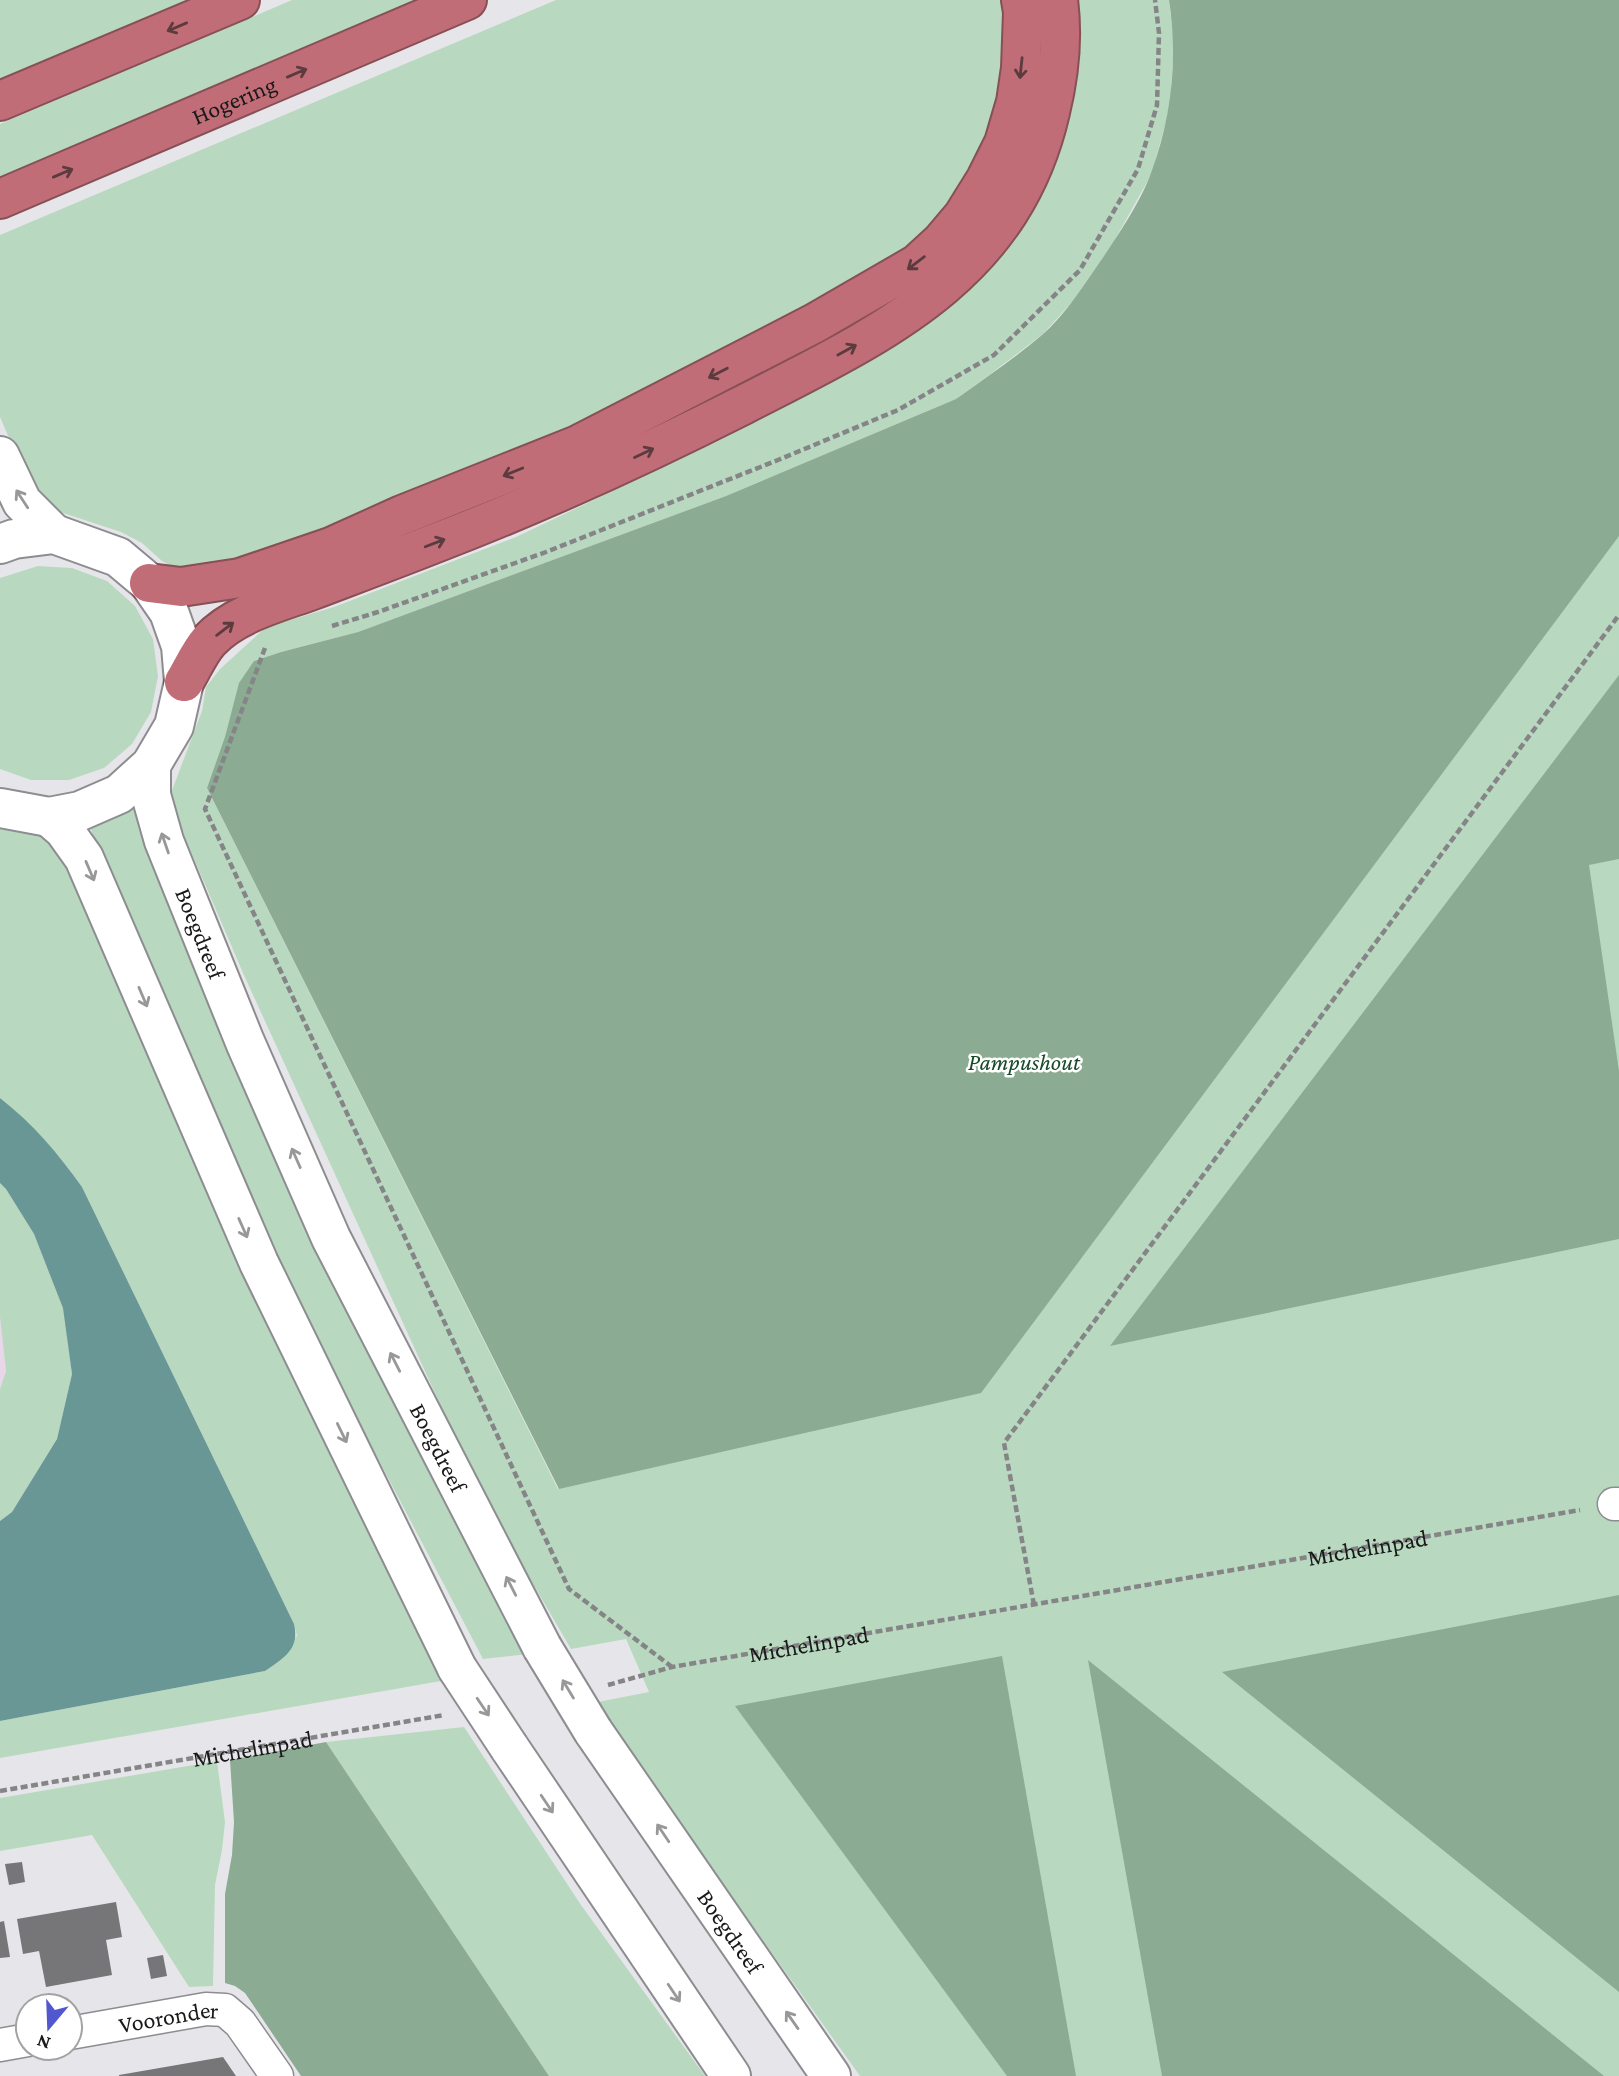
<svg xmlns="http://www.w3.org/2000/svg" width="1619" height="2076" font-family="'Crimson Pro',serif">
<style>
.industrial{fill:#e7d7e9}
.green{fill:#b8d9bf}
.forest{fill:#8cab93}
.water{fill:#699796}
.building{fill:#767679}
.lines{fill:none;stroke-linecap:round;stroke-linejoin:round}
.street-casing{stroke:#8d8d91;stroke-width:35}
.secondary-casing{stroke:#8d8d91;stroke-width:42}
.highway-casing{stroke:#865056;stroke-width:42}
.path{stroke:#858588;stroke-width:4.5;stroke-dasharray:7 3.5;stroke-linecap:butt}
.street{stroke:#fff;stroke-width:32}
.secondary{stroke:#fff;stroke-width:38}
.highway{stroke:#c16d77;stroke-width:38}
.secondary-bridge-casing{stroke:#8d8d91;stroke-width:42;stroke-linecap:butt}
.secondary-bridge{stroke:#fff;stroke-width:38}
.oneway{stroke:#5c3b3f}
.oneway2{stroke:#989898}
.labels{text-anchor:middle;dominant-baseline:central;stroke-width:5;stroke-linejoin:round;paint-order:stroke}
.street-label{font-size:24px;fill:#19191a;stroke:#fff}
.park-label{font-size:24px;font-style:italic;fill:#174a28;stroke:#fff}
</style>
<rect width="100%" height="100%" fill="#e6e6ea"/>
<polygon class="industrial" points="0,1317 6,1371 0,1389"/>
<g class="green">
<polygon points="0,0 211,0 0,86"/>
<polygon points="292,0 425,0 213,91 0,178 0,124"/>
<polygon points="556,0 1001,0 1007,40 1001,84 990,125 974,169 946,209 912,246 662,387 382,512 196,572 174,568 162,561 142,543 121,532 60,512 45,503 19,461 0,417 0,235"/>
<polygon points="1068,0 1169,0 1174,43 1170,108 1151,175 1113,243 1072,302 1043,334 989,375 956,399 726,496 358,632 281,652 254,661 207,788 558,1489 560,1488 793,512 1619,0 1619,2076 860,2076 726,1889 598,1702 649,1692 626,1639 571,1649 483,1498 243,973 174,812 171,793 202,711 206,687 220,669 266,627 334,607 516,537 720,440 885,351 956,298 999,256 1032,210 1055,162 1061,129"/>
<polygon points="38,566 72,568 107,581 135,606 153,639 158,676 151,712 132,744 104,768 69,780 31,780 0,769 0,578"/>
<polygon points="140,807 259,1119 405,1424 529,1654 483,1659 288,1287 89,825"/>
<path d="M0 821 43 836 59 849 79 879 244 1272 441 1681 0 1758V1721L265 1671 297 1636 294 1624 82 1187C57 1151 33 1126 0 1098Z"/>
<polygon points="0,1183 6,1189 34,1234 64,1308 72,1374 57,1439 12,1512 0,1521 0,1389 6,1371 0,1317"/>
<polygon points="464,1727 581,1905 705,2076 549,2076 326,1742"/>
<polygon points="217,1761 225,1822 222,1850 215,1885 213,1986 189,1987 92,1835 0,1851 0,1798"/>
</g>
<g class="forest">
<path d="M1169 0H1619V536L981 1393 559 1489 207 788 225 737 239 683 254 661 281 652 358 632 726 496 956 399C985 378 1015 358 1042 335 1063 317 1079 292 1095 269 1113 243 1141 202 1151 173 1172 117 1178 58 1169 0Z"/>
<polygon points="1619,675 1619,859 1589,865 1619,1071 1619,1239 1110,1346"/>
<polygon points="1619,1595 1619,1992 1222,1672"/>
<polygon points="1002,1656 1076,2076 1007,2076 735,1706"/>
<polygon points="1088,1660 1604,2076 1162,2076"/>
<polygon points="326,1742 549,2076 301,2076 245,1993 235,1986 225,1983 225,1894 232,1855 234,1822 230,1760"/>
</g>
<path class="water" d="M0 1098C33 1124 58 1153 82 1187L294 1624C300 1649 284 1658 265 1671L0 1721V1521L12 1512 57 1439 72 1374 63 1308 34 1234 6 1189 0 1183Z"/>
<g class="building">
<polygon points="22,1862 25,1882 9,1885 5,1864"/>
<polygon points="116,1902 122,1937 106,1940 112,1975 46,1987 39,1951 23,1954 17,1919"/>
<polygon points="4,1921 10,1957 0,1958 0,1922"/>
<polygon points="163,1955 167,1976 151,1979 147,1958"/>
<polygon points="223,2057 236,2076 119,2076 119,2075"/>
</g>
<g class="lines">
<g class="street-casing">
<g id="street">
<polyline points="1614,1504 1619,1504"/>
<path id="s3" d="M70 2033 206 2009 225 2010 240 2023 277 2076"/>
<polyline points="0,2045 28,2040"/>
</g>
</g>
<g class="secondary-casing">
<g id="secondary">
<polyline points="0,456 22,502 54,534"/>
<polyline points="0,544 14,539 54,534 118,557 149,583 169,612 181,646 184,682 174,726 151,765 119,794 80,811 49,817 0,808"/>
<path id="s4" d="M151 765V795L164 841 245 1042 331 1238 542 1647"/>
<polyline points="49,817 64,830 84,858 259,1263 457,1668"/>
<path id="s5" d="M593 1731 831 2076"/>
<polyline points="509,1747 731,2076"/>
</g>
</g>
<g class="highway-casing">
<g id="highway">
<polyline points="0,101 240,0"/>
<path id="s6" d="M0 199 467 0"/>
<polyline points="149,583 181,587 240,578 331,547 402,515 578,445 815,323 917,264 941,242 963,216 986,179 1004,143 1016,102 1021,68 1023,12 1021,0"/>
<path d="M184 682C192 669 199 652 209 641 234 614 276 603 310 591 352 575 395 559 438 542 542 502 644 455 743 405 879 335 1012 277 1050 112 1059 75 1063 38 1058 0"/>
</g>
</g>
<g class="path">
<polyline points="332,626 378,612 546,552 778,460 898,410 994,355 1080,270 1138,169 1157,105 1159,33 1155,0"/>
<polyline points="265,648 205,809 569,1589 672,1667"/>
<polyline points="1034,1605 1004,1443 1619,615"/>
<path id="s1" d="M608 1685 672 1667 1580 1510"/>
<path id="s2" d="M0 1791 444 1715"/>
</g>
<use href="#street" class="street"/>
<use href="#secondary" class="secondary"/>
<use href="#highway" class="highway"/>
<g class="secondary-bridge-casing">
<g id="secondary-bridge">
<polyline points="542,1647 593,1731"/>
<polyline points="457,1668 509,1747"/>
</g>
</g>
<use href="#secondary-bridge" class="secondary-bridge"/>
</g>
<defs><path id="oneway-shaft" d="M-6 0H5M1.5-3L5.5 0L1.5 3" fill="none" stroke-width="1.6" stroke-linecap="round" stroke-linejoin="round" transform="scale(1.75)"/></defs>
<g class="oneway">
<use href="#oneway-shaft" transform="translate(177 27) rotate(157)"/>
<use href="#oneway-shaft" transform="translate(1021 68) rotate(96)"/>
<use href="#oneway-shaft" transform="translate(297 73) rotate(-23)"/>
<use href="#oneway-shaft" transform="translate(63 173) rotate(-23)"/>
<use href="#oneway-shaft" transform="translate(916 263) rotate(143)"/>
<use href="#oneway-shaft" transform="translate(847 350) rotate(-29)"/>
<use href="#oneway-shaft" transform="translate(718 373) rotate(153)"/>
<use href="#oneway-shaft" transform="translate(644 453) rotate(-25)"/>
<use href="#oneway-shaft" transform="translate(513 472) rotate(158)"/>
<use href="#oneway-shaft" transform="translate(435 543) rotate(-21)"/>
<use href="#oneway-shaft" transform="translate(225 629) rotate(-37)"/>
</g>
<g class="oneway2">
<use href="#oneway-shaft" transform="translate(22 499) rotate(-123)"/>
<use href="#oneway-shaft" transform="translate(165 843) rotate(-109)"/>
<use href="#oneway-shaft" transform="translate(90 871) rotate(67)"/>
<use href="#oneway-shaft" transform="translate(143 997) rotate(67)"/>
<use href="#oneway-shaft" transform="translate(296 1158) rotate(-114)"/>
<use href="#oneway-shaft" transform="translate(243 1228) rotate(66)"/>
<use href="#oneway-shaft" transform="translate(395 1362) rotate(-117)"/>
<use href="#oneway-shaft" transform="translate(342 1433) rotate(64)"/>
<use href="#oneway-shaft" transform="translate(511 1586) rotate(-117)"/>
<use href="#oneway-shaft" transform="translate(568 1689) rotate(-121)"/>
<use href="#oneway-shaft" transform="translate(483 1707) rotate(56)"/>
<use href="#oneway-shaft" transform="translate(547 1804) rotate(56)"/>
<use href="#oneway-shaft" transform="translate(663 1833) rotate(-124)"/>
<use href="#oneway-shaft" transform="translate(674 1993) rotate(56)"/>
<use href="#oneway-shaft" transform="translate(792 2020) rotate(-125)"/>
</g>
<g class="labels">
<g class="street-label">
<text stroke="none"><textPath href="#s6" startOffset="254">Hogering</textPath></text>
<text stroke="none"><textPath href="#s4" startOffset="177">Boegdreef</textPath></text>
<text stroke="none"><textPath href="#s4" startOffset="744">Boegdreef</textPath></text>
<text stroke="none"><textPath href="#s1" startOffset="772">Michelinpad</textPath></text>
<text stroke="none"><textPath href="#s1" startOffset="205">Michelinpad</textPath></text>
<text stroke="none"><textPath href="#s2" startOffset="256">Michelinpad</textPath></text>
<text stroke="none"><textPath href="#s5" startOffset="243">Boegdreef</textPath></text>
<text stroke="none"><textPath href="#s3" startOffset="100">Vooronder</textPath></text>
</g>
<g class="park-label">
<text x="1024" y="1061">Pampushout</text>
</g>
</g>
<g transform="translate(49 2027) rotate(199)"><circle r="33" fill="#ffffff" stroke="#a3a3a3" stroke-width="2"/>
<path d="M0-5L12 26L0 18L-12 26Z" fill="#5157cd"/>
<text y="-10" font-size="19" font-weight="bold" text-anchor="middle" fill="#19191a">N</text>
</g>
</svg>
